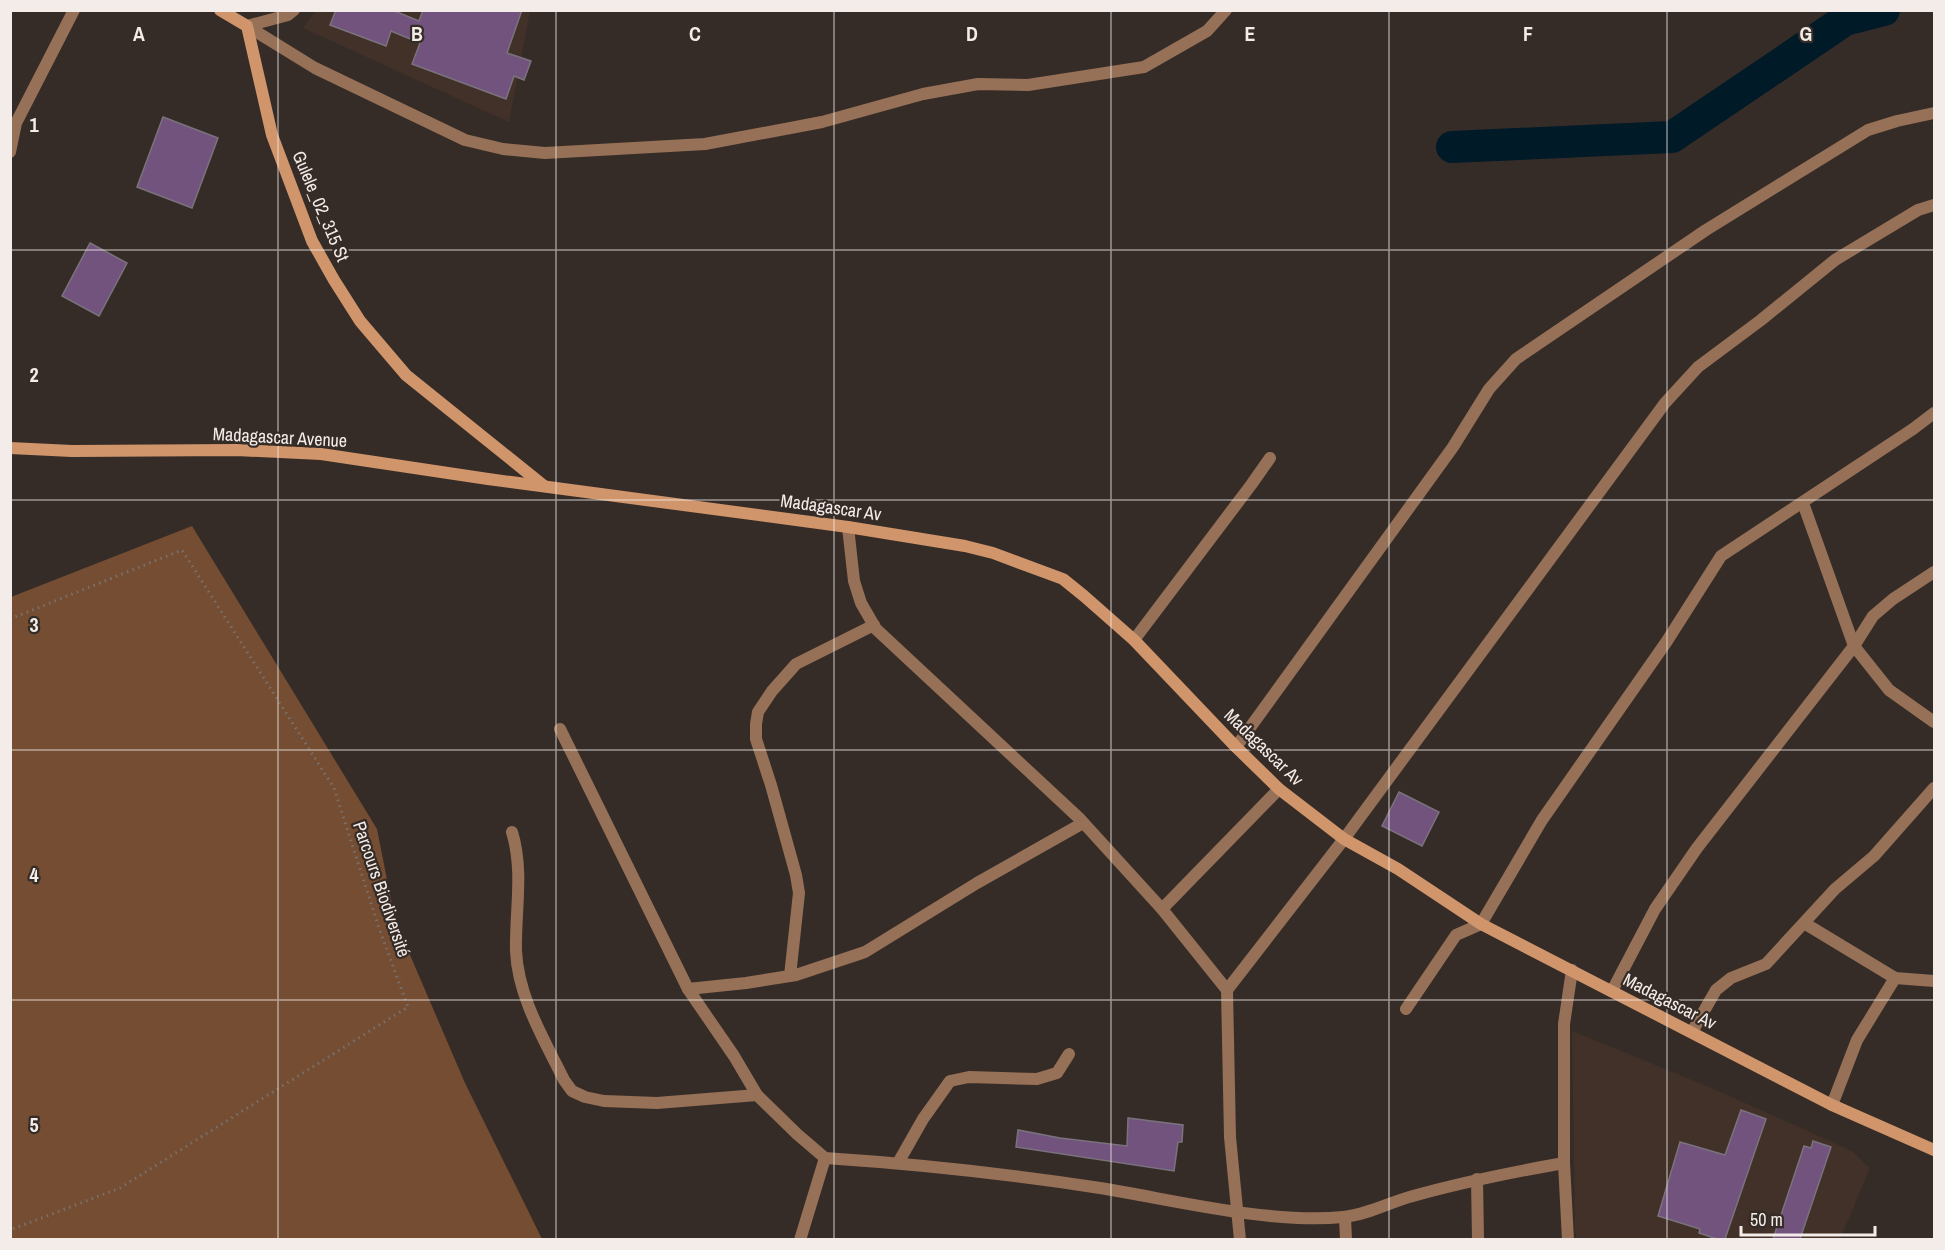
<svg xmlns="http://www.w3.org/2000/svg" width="1945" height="1250" font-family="'Archivo Narrow',sans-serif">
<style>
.built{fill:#413128}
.green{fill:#744d33}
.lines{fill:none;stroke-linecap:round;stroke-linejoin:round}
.river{stroke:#001a28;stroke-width:32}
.building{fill:#71537d;stroke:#7a737d;stroke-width:1.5}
.path{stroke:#7a716d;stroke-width:3;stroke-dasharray:1.5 4.5;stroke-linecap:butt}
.street{stroke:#967157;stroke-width:12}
.secondary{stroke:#d0956b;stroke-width:12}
.grid{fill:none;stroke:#f3ece9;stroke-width:1.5;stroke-opacity:0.55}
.labels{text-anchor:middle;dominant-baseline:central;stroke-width:4.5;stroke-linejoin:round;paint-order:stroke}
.street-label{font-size:18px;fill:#f3ece9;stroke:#362c27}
.grid-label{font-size:20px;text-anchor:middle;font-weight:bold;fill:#f3ece9;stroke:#362c27;stroke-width:4.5;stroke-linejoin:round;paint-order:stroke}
</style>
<rect width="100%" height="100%" fill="#362c27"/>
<g class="built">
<polygon points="315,11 530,11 509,122 303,28"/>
<polygon points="1572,1031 1714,1089 1852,1151 1870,1168 1840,1239 1577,1239 1575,1231"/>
</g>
<polygon class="green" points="192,526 377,829 395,920 465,1083 542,1239 11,1239 11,597"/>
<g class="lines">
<polyline class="river" points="1452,147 1672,137 1845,20 1884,10"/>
</g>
<g class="building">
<polygon points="336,10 392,10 419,21 423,10 522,10 507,53 531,61 524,80 514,76 506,99 412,64 420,43 391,31 386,46 330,25"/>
<polygon points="163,117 218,138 192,208 137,187"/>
<polygon points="90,243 127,263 99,316 62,296"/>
<polygon points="1399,792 1439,812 1422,846 1382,826"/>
<polygon points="1741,1110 1766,1119 1725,1239 1717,1239 1699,1233 1700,1229 1658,1216 1680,1142 1725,1155"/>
<polygon points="1128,1118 1183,1125 1182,1142 1178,1142 1174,1171 1016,1147 1018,1130 1060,1138 1127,1146"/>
<polygon points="1813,1141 1831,1147 1800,1239 1773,1239 1804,1146 1811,1148"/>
</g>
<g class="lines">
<polyline class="path" points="10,619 182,550 334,788 379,928 408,1007 120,1188 10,1230"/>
<g class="street">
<polyline points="247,26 315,68 465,140 503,149 545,153 705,144 822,122 923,94 978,84 1028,85 1144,67 1207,31 1226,10"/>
<polyline points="247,26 288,15 294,10"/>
<polyline points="10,152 16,123 74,10"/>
<polyline points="1803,503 1854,646 1889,690 1934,722"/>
<polyline points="848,527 854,581 861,603 876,629 1080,819 1162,909 1227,990"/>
<polyline points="1134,640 1251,485 1270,458"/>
<polyline points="560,729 688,989 734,1056 757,1095 797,1134 825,1158 800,1240"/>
<polyline points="1236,747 1453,447 1489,389 1516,359 1706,230 1868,130 1897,121 1934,113"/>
<path d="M512 832C524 871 515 912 516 951 518 997 544 1039 564 1080L572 1091 585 1097 604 1101 657 1103 757 1095"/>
<polyline points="1162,909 1279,789"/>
<polyline points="1804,923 1895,978 1934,981"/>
<polyline points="790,976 799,893 796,875 771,785 756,739 756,724 758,712 772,691 796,664 874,625"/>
<polyline points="688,989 746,983 796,975 865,952 977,883 1083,823"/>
<polyline points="1612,991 1655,909 1697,848 1854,646 1873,616 1893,599 1934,572"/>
<polyline points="1406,1009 1456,935 1481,924 1542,820 1667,641 1721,556 1913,429 1934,413"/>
<polyline points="1692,1032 1716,990 1731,978 1766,964 1835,889 1874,856 1934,788"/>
<polyline points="1832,1105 1857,1040 1895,978"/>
<path d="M825 1158C916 1164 1009 1174 1100 1188 1175 1200 1268 1224 1343 1217 1367 1215 1390 1202 1413 1196 1463 1182 1513 1172 1564 1163"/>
<polyline points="898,1163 923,1119 950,1081 969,1077 1037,1079 1057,1073 1069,1054"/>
<polyline points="1477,1179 1478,1240"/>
<polyline points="1345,1217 1346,1240"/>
<polyline points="1240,1240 1230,1137 1227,990 1344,839 1665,403 1698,367 1761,320 1835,260 1918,210 1934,205"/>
<polyline points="1568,1240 1564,1163 1564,1024 1572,970"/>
</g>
<g class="secondary">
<polyline points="220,10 247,26 272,135 312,241 334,280 360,321 406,375 544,486"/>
<polyline points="10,448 72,451 236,450 321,454 488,479 848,527 965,546 993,553 1063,579 1084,596 1134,640 1236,747 1279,789 1344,839 1398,869 1481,924 1832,1105 1934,1150"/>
</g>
</g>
<path class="grid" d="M278 10V1240M556 10V1240M834 10V1240M1111 10V1240M1389 10V1240M1667 10V1240M10 250H1934M10 500H1934M10 750H1934M10 1000H1934"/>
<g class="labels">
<g class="street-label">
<text transform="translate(321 206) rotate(67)">Gulele_02_315 St</text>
<text transform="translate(280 437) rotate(3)">Madagascar Avenue</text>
<text transform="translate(831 507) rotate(8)">Madagascar Av</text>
<text transform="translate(1264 747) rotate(44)">Madagascar Av</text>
<text transform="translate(382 889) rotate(71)">Parcours Biodiversité</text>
<text transform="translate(1670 1001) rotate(27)">Madagascar Av</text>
</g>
</g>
<g class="grid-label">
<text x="139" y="41">A</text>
<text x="417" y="41">B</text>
<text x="695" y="41">C</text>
<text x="972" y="41">D</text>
<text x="1250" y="41">E</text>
<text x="1528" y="41">F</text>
<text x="1806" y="41">G</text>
<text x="34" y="132">1</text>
<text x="34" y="382">2</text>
<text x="34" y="632">3</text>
<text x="34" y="882">4</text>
<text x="34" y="1132">5</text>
</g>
<rect width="1945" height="1250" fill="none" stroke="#f3ece9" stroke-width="24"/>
<path d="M1741 1226v9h134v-9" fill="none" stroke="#f3ece9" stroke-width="3"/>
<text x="1750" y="1226" font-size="18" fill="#f3ece9" stroke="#362c27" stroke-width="4.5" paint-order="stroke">50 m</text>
</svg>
